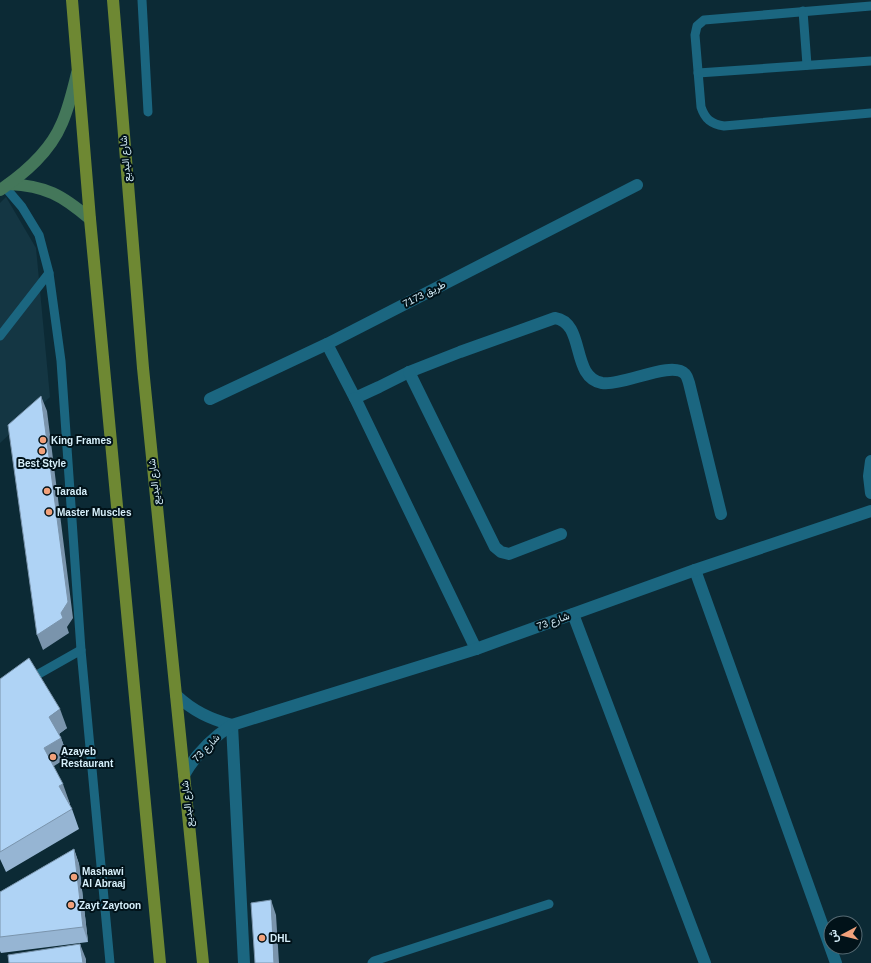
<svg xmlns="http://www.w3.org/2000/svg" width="871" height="963" font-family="Arial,Vazirmatn,sans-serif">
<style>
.built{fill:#143643}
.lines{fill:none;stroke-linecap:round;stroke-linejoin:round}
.lane{stroke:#1b6680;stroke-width:9}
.street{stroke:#1b6680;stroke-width:12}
.secondary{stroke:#44775a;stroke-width:12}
.primary{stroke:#6e8833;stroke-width:12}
.wall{fill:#96b5d3}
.shaded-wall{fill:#7a94ac}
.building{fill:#afd3f5;stroke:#7a94ac}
.poi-dot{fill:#f1a17b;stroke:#011219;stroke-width:1.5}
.labels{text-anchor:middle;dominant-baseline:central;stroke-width:4;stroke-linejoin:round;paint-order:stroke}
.street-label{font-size:10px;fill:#d6effa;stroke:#011219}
.poi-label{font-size:10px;font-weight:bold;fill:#d6effa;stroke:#011219;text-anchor:start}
</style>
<rect width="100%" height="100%" fill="#0c2a35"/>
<polygon class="built" points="6,197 36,248 50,397 0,443 0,203"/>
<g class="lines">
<g class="lane">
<polyline points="142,0 148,112"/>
<path d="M871 6 704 20 697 26 695 35 701 107C705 119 711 124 724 126L871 113"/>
<polyline points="803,11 807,65"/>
<polyline points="698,73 871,61"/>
<polyline points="5,187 22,207 39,235 49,273 61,361 81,650 110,963"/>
<polyline points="0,336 49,273"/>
<polyline points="28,680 81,650"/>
<polyline points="372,963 374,961 549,904"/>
</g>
<g class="street">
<path d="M327 344 355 398 379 387 409 372 460 352 555 318C586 323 570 377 602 383 623 386 672 360 685 374 687 376 688 380 689 383L721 514"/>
<polyline points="409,372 495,547 501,552 509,554 561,534"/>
<polyline points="355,398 476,649"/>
<polyline points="210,399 327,344 637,185"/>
<polyline points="871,461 869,476 871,493"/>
<polyline points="695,570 836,963"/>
<polyline points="573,614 705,963"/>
<path d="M176 695C193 711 210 719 232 725"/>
<polyline points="232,725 244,963"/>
<path d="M184 775C196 754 212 738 232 725L476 649 695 570 871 511"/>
</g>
<g class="secondary">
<path d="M9 184C46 186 62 195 90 219"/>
<path d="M0 190C25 173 50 152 62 123 69 107 73 90 77 73"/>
</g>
<g class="primary">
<polyline points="72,0 90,219 160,963"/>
<polyline points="113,0 143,368 203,963"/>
</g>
</g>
<g class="wall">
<polygon points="0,679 67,728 59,734 61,738 68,757 53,766 70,804 69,804 72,809 79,829 6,872 0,859"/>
<polygon points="74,849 79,864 88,942 1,953 0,951 0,892"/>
</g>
<g class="shaded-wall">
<polygon points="41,396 47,411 73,618 67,627 69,633 43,650 37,635 61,613"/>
<polygon points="60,709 67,728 56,736 49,717"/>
<polygon points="61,738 68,757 51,768 44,748"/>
<polygon points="63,784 70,804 67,806 59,786"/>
<polygon points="74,849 79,864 88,942 83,927"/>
<polygon points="271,900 276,915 279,963 274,963"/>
<polygon points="80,944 86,959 86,963 83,963"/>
</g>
<g class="building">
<polygon points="41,396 68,602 61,613 63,618 37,635 8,425"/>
<polygon points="29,658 60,709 49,717 61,738 44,748 63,784 59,786 72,809 0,852 0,679"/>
<polygon points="74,849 83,927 0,937 0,892"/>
<polygon points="271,900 274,963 255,963 251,903"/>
<polygon points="80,944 83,963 9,963 8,955"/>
</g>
<g class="poi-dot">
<circle cx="43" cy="440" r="4"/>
<circle cx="42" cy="451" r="4"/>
<circle cx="47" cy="491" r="4"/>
<circle cx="49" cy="512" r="4"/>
<circle cx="53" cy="757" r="4"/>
<circle cx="74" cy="877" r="4"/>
<circle cx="71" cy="905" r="4"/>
<circle cx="262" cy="938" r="4"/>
</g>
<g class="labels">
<g class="street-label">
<text transform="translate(125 159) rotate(-95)">شارع البديع</text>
<text transform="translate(424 294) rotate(-27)">طريق 7173</text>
<text transform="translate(154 482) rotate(-96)">شارع البديع</text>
<text transform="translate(553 621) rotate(-20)">شارع 73</text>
<text transform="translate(206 748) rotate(-46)">شارع 73</text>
<text transform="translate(187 804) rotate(-96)">شارع البديع</text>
</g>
<g class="poi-label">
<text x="51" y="440">King Frames</text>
<text x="42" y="463" text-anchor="middle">Best Style</text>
<text x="55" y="491">Tarada</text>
<text x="57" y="512">Master Muscles</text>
<text x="61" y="751">Azayeb<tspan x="61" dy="12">Restaurant</tspan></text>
<text x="82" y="871">Mashawi<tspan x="82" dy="12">Al Abraaj</tspan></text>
<text x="79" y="905">Zayt Zaytoon</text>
<text x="270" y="938">DHL</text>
</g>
</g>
<g transform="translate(843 935) rotate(263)"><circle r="19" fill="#011219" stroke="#566a73"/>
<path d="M0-3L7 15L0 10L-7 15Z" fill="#f1a17b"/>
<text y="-6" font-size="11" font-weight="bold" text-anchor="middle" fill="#d6effa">ش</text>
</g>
</svg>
